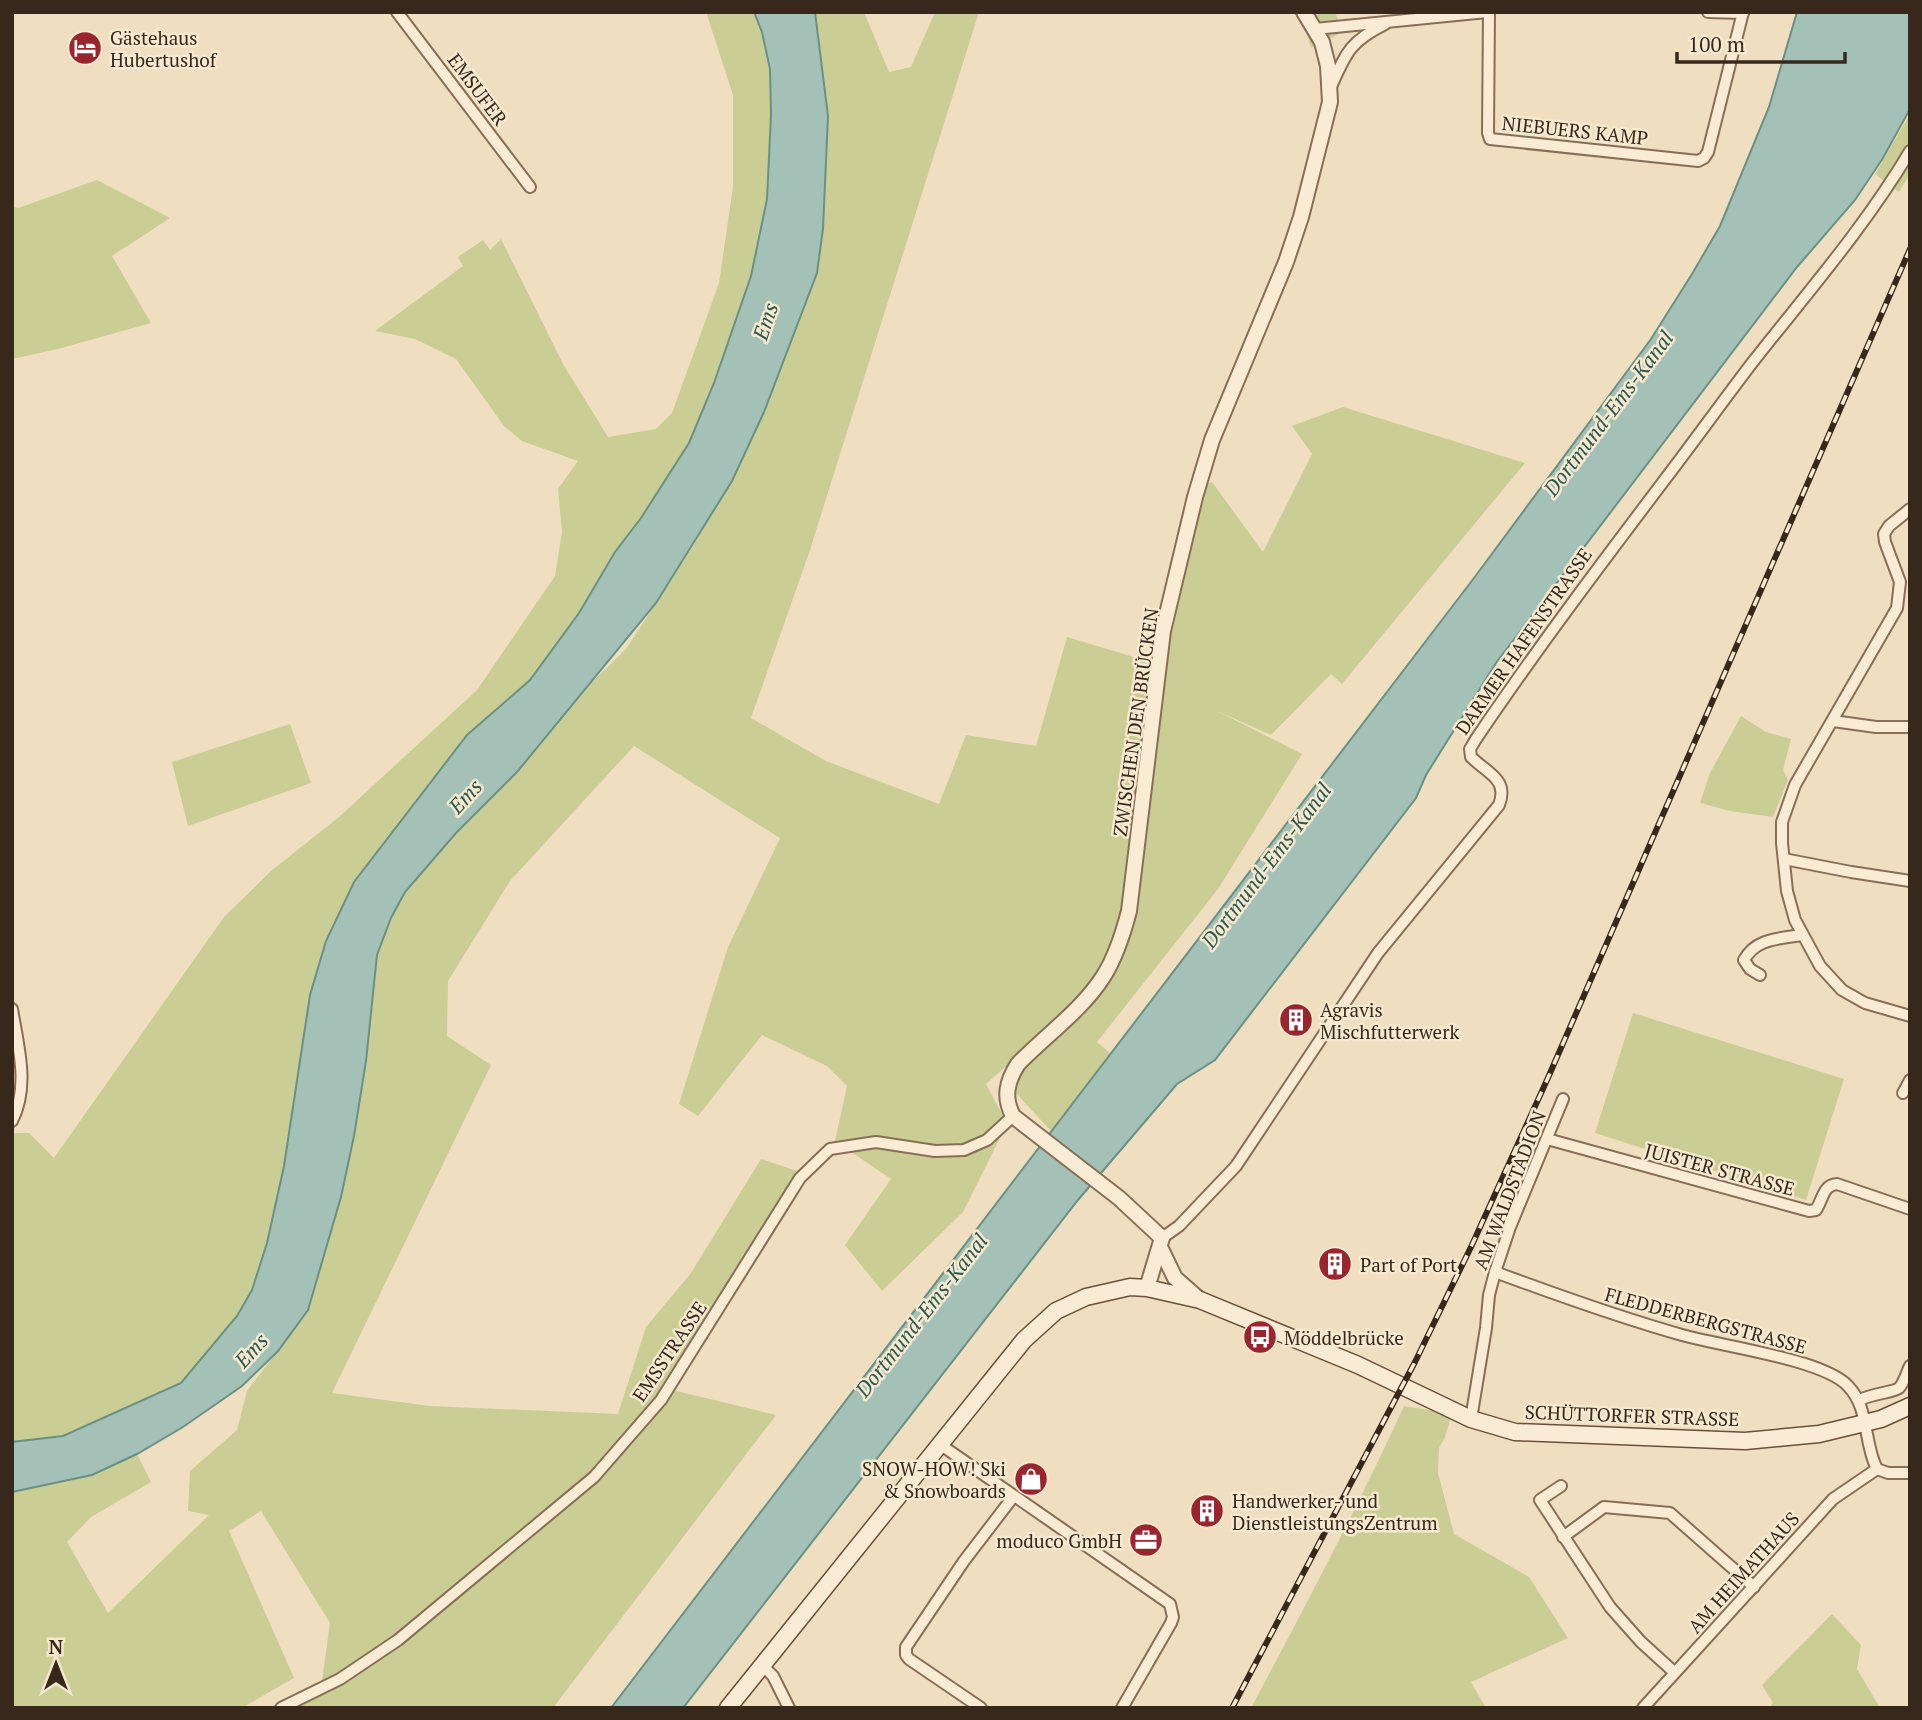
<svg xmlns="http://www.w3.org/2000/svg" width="1922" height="1720" font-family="'PT Serif',serif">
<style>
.green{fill:#cbce94}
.water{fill:#a3c1b6;stroke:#6a9084;stroke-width:2}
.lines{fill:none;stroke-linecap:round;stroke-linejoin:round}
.minor-casing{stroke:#896e57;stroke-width:14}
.tertiary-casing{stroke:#896e57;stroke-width:18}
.secondary-casing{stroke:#6b4f3b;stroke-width:19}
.minor{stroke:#faecd4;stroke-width:10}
.tertiary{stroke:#faecd4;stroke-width:14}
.secondary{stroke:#faecd4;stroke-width:16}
.rail-casing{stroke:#38281c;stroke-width:6}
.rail{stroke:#f7e9d0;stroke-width:3.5;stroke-dasharray:10;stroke-linecap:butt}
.labels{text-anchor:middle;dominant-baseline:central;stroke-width:5;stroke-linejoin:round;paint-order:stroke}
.poi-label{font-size:19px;fill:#38281c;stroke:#f7e9d0;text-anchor:start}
.street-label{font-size:19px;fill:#38281c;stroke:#f7e9d0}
.water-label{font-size:21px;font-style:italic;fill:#2b5952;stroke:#f7e9d0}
</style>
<rect width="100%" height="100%" fill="#f0dec0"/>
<g class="green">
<polygon points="706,12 754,12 762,32 770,69 771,115 767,199 751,276 714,383 689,443 641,518 615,552 579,613 530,680 467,735 354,882 310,995 284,1166 267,1243 252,1290 237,1316 181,1383 63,1436 12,1442 12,1138 15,1133 29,1133 54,1158 224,917 271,871 339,817 477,690 555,576 562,532 558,489 578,461 522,441 504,426 456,359 415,339 375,331 463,266 458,257 483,240 490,250 501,239 563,364 608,437 656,429 672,413 719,283 733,187 733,95"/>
<polygon points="815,12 864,12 889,72 911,67 935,12 979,12 809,553 751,718 826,761 939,804 966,735 1036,746 1067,637 1147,661 1163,673 1204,485 1212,482 1263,552 1312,454 1292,426 1343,407 1525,463 1342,684 1331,674 1271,735 1217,711 1302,754 1218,889 1097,1042 1110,1053 1051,1131 1014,1091 1023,1069 1056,1022 986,1084 1007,1124 963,1212 882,1291 845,1245 891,1179 835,1141 847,1086 827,1066 762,1035 698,1116 679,1104 728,947 780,838 634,746 510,881 448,981 447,1036 491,1065 332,1393 430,1406 618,1414 646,1327 691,1273 761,1159 800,1172 668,1389 776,1415 553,1708 285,1708 321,1688 330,1623 261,1511 229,1531 294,1678 242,1708 12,1708 12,1492 92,1475 137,1454 151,1482 91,1517 67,1542 108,1613 209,1515 188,1511 190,1471 237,1430 247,1391 309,1309 341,1197 354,1136 366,1061 377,955 391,918 405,892 456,833 517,772 588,686 626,649 688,554 732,481 764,412 817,273 823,229 828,116"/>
<polygon points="1292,12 1335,12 1343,32 1311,48 1304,23"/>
<polygon points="1910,114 1910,174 1899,192 1875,174"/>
<polygon points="97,180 170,218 112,256 151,323 58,349 12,359 12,206 18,208"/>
<polygon points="1741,716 1766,732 1791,739 1783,770 1788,780 1773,817 1730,811 1700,803 1710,773"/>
<polygon points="290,724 311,783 188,826 172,762"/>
<polygon points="1633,1013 1844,1079 1806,1200 1595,1133"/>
<path d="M1404 1406 1452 1414 1445 1437 1439 1448 1438 1473 1454 1534 1529 1577 1568 1638 1471 1682 1486 1708H1251C1304 1608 1357 1509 1404 1406Z"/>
<polygon points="1832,1614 1861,1645 1857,1669 1880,1708 1769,1708 1773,1703 1762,1685"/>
</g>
<g class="water">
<polygon points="754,12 815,12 828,116 823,229 817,273 764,412 732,481 656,603 517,772 456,833 405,892 391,918 377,955 366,1061 354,1136 341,1197 308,1310 278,1351 242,1386 183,1427 137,1454 92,1475 12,1492 12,1442 63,1436 181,1383 237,1316 252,1290 267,1243 284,1166 310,995 326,941 354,882 467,735 530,680 579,613 615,552 641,518 689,443 714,383 751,276 767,199 771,115 770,69 762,32"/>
<polygon points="1797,12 1910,12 1910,109 1883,158 1855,200 1797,267 1496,663 1426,775 1416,798 1215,1060 1177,1084 1078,1200 683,1708 611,1708 1474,578 1651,339 1692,274 1720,226 1769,107"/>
</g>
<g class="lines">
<g class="minor-casing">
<g id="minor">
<polyline points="397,12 530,187"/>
<polyline points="1489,12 1488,133 1490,139 1698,161 1704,158 1708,152 1743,12"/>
<polyline points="1708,12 1743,13"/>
<polyline points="1315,29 1487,12"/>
<path d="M1330 89C1346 53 1349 42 1385 24"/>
<polyline points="1910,509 1889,526 1884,534 1885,542 1900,582 1897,608 1795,785 1782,822 1782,843 1787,891 1795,920 1820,966 1842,990 1865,1003 1910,1016"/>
<polyline points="1833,721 1876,727 1910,727"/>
<polyline points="1784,859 1851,872 1910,881"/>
<path d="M1760 975 1750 969 1744 960C1756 938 1779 939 1801 935"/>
<path d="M12 1009C18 1046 30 1086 12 1121"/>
<polyline points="1903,1093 1910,1080"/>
<path d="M1547 1139 1809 1211 1816 1210C1823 1199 1823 1185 1837 1184L1910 1209"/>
<path d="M1162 1238 1179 1226 1236 1166 1378 953 1499 805C1509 779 1487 773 1471 757L1470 749 1476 739C1536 650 1601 564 1666 478 1695 440 1723 401 1752 363 1807 293 1865 227 1910 151"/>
<path d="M1495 1272C1557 1295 1618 1317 1682 1335 1720 1346 1823 1359 1848 1386 1870 1409 1863 1442 1877 1469L1888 1473H1910"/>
<path d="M1860 1400C1870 1394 1895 1392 1899 1388 1904 1383 1907 1372 1910 1366"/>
<polyline points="1471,1419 1486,1328 1489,1295 1495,1272 1510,1227 1563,1099"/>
<polyline points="941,1445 1170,1604 1173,1617 1171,1623 1122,1708"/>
<polyline points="1561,1486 1540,1500 1610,1607 1641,1642 1674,1672"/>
<polyline points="1563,1537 1604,1507 1670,1513 1754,1587"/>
<polyline points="762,1665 773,1676 789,1708"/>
<polyline points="281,1708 340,1679 398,1640 594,1477 661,1400 800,1178 830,1149 876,1142 935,1151 964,1150 987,1140 1013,1116"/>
<polyline points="981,1708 909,1659 906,1655 906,1647 964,1561 1013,1497"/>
<polyline points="1643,1708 1833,1499 1877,1469"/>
</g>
</g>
<g class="tertiary-casing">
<g id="tertiary">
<polyline points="1160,1247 1175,1278 1200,1300"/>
<path d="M1147 1288 1162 1238 1119 1198 1013 1116C1003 1097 1007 1081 1018 1064 1046 1035 1081 1011 1103 977 1116 957 1123 934 1129 911L1163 631 1195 497 1212 440 1286 262 1301 217 1330 102 1328 66 1322 42 1304 12"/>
</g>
</g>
<g class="secondary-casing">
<polyline id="secondary" points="728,1708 1024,1340 1056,1311 1086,1297 1130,1287 1147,1288 1200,1300 1358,1365 1471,1419 1515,1432 1745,1441 1819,1434 1881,1419 1910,1406"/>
</g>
<use href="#minor" class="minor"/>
<use href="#tertiary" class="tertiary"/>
<use href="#secondary" class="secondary"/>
<g class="rail-casing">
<polyline id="rail" points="1232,1708 1415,1362 1471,1247 1547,1080 1910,249"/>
</g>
<use href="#rail" class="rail"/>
</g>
<defs>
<g id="hotel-disc" transform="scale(1.75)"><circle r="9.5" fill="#9b252f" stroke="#f7e9d0"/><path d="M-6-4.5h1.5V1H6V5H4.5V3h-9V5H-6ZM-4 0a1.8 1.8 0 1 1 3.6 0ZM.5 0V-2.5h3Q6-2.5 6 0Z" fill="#fff"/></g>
<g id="building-disc" transform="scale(1.75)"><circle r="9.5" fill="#9b252f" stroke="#f7e9d0"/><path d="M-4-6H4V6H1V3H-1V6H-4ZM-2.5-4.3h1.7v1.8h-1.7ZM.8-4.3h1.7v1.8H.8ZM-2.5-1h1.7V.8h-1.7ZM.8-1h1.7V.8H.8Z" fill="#fff"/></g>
<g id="bus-disc" transform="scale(1.75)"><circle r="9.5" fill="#9b252f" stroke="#f7e9d0"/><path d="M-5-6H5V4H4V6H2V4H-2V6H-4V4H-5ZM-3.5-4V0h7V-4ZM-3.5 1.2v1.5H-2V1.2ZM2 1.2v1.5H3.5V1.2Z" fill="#fff"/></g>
<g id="shop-disc" transform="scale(1.75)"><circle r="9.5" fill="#9b252f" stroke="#f7e9d0"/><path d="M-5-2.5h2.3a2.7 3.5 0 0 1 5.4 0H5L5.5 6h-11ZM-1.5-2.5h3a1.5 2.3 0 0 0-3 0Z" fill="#fff"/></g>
<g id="office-disc" transform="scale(1.75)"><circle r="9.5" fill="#9b252f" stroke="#f7e9d0"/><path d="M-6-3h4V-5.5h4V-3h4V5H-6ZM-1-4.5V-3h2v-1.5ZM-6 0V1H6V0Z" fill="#fff"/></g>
</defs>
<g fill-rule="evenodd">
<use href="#hotel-disc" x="85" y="48"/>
<use href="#building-disc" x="1296" y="1020"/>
<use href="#building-disc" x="1335" y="1264"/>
<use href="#bus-disc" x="1260" y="1337"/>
<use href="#shop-disc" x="1031" y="1479"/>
<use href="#building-disc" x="1207" y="1511"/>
<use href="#office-disc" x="1146" y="1540"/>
</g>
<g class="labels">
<g class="poi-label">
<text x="110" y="37">Gästehaus<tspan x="110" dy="22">Hubertushof</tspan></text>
<text x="1320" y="1009">Agravis<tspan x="1320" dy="22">Mischfutterwerk</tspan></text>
<text x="1360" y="1264">Part of Port</text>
<text x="1284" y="1337">Möddelbrücke</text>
<text x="1006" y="1468" text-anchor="end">SNOW-HOW! Ski<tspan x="1006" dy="22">&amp; Snowboards</tspan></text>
<text x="1232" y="1500">Handwerker- und<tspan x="1232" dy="22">DienstleistungsZentrum</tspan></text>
<text x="1122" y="1540" text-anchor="end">moduco GmbH</text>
</g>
<g class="street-label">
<text transform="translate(478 89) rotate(53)">EMSUFER</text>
<text transform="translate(1575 130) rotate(6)">NIEBUERS KAMP</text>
<text transform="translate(1523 641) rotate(-55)">DARMER HAFENSTRASSE</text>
<text transform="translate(1135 722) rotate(-82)">ZWISCHEN DEN BRÜCKEN</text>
<text transform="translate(1720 1169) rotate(15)">JUISTER STRASSE</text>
<text transform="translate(1509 1190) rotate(-69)">AM WALDSTADION</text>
<text transform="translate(1706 1320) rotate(15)">FLEDDERBERGSTRASSE</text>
<text transform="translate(669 1351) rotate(-56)">EMSSTRASSE</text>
<text transform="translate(1632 1415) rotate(2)">SCHÜTTORFER STRASSE</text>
<text transform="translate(1743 1572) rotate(-48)">AM HEIMATHAUS</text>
</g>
<g class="water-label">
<text transform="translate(765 321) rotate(-71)">Ems</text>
<text transform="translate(1608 413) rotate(-53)">Dortmund-Ems-Kanal</text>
<text transform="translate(465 796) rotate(-48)">Ems</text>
<text transform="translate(1266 865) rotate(-53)">Dortmund-Ems-Kanal</text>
<text transform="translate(921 1315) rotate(-52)">Dortmund-Ems-Kanal</text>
<text transform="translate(251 1350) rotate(-48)">Ems</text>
</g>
</g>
<rect width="1922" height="1720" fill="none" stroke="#38281c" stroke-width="28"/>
<g transform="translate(56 1664)" stroke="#f7e9d0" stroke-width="5" paint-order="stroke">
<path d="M0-5L12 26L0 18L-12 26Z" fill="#38281c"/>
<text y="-10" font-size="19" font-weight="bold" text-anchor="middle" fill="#38281c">N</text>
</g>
<path d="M1677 52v10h168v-10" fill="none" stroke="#38281c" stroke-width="3.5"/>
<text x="1688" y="52" font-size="21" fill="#38281c" stroke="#f7e9d0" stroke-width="5" paint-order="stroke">100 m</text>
</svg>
